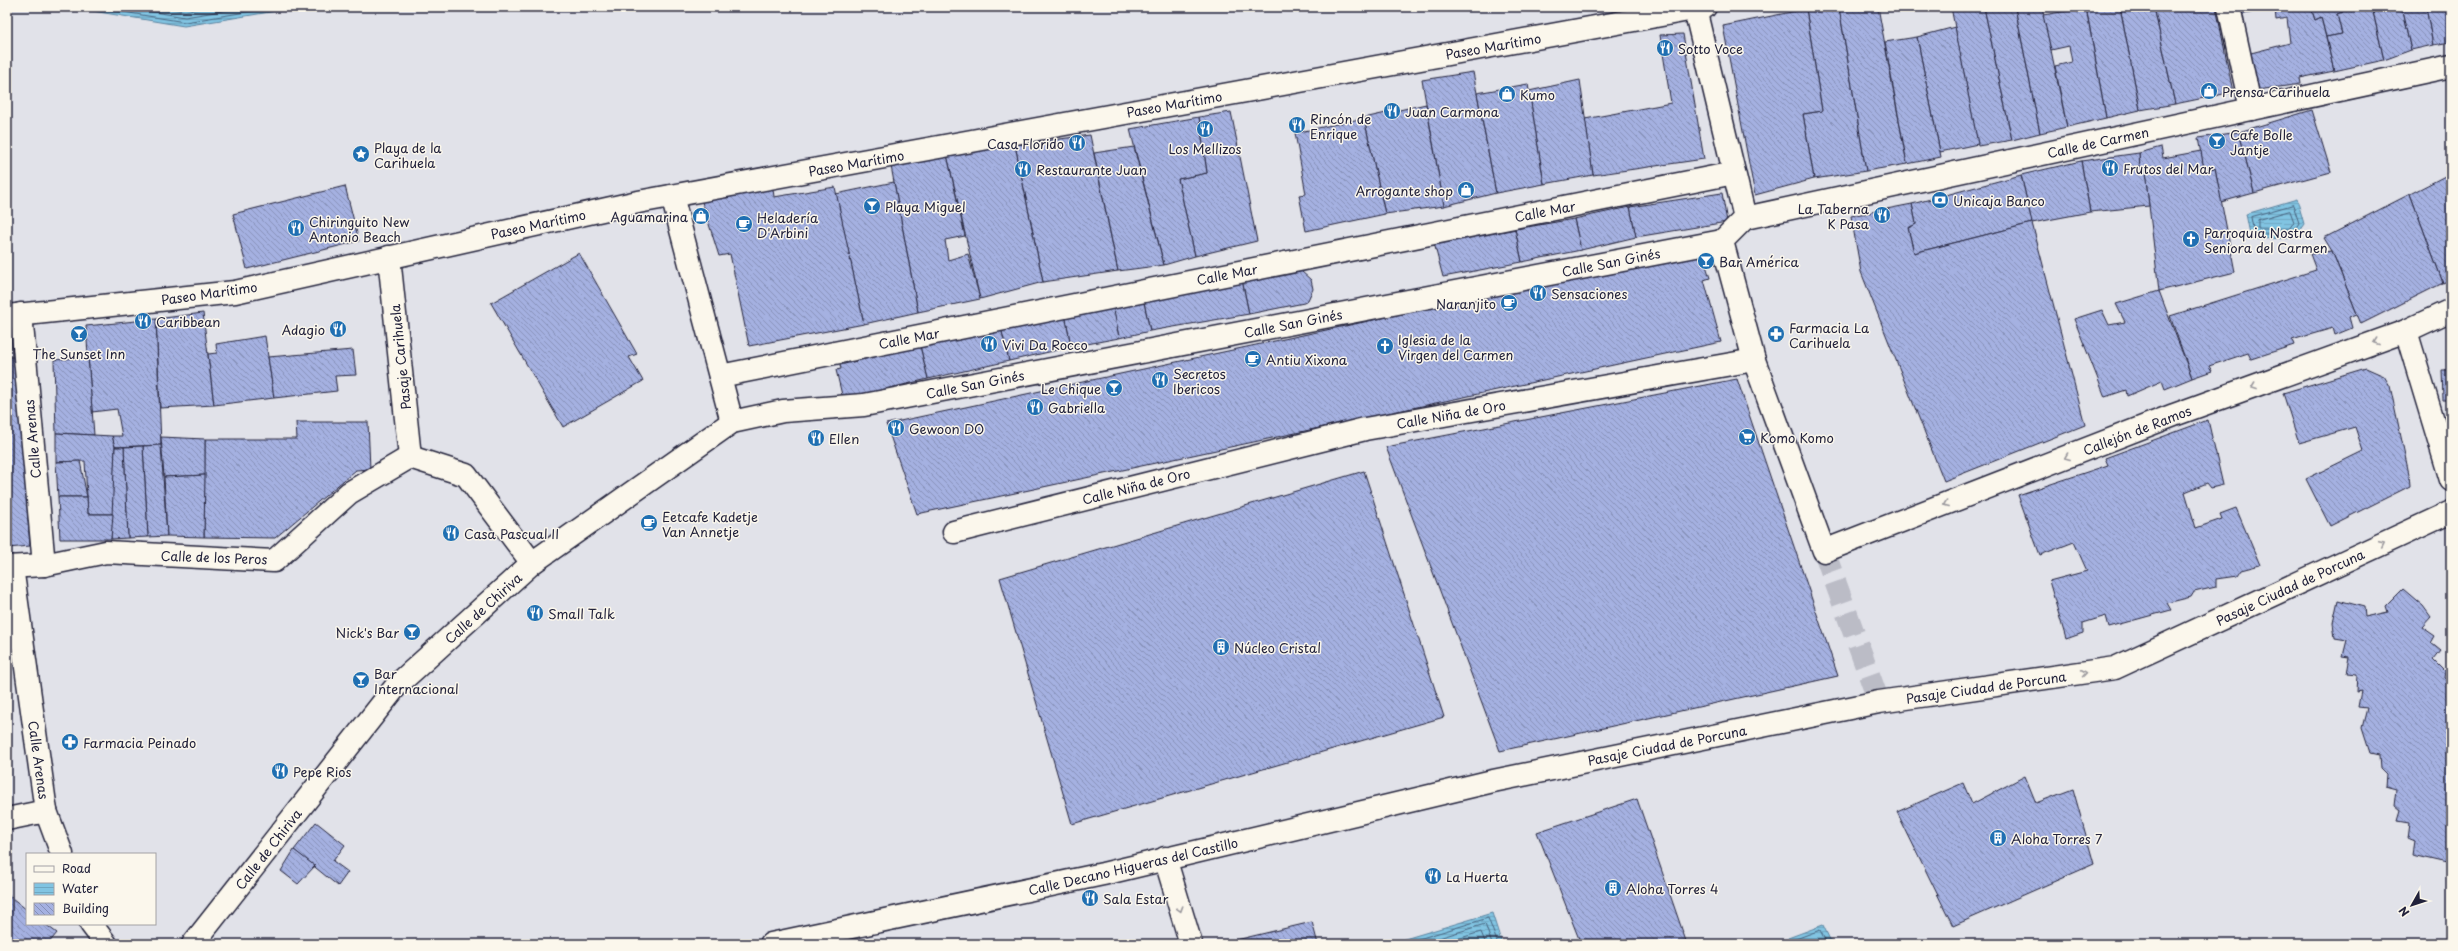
<svg xmlns="http://www.w3.org/2000/svg" width="2458" height="951" font-family="'Playpen Sans',sans-serif">
<style>
.water{fill:url(#water-rules);stroke:#5b839f}
.lines{fill:none;stroke-linecap:round;stroke-linejoin:round}
.shore{stroke:#48637e;stroke-width:1}
.building{fill:url(#building-back-hatch);stroke:#22223b}
.minor-tunnel{stroke:#bbbcc6;stroke-width:22;stroke-dasharray:22 11;stroke-linecap:butt}
.pedestrian-casing{stroke:#22223b;stroke-width:25}
.minor-casing{stroke:#22223b;stroke-width:25}
.pedestrian{stroke:#fbf7ec;stroke-width:22}
.minor{stroke:#fbf7ec;stroke-width:22}
.oneway{stroke:#99979c}
.labels{text-anchor:middle;dominant-baseline:central;stroke-width:3;stroke-linejoin:round;paint-order:stroke}
.street-label{font-size:13px;fill:#22223b;stroke:#fbf7ec}
.poi-label{font-size:13px;fill:#22223b;stroke:#fbf7ec;text-anchor:start}
</style>
<defs>
<pattern id="water-rules" width="6" height="5" patternUnits="userSpaceOnUse"><rect width="6" height="5" fill="#81c4e2"/><path d="M0 2.5h6" fill="none" stroke="#6fa8c3"/></pattern>
<pattern id="building-back-hatch" width="6" height="6" patternUnits="userSpaceOnUse"><rect width="6" height="6" fill="#a5b1e1"/><path d="M-1 5l2 2M0 0l6 6M5-1l2 2" fill="none" stroke="#8690b8"/></pattern>
</defs>
<rect width="100%" height="100%" fill="#e1e2e9"/>
<filter id="ink" filterUnits="userSpaceOnUse"><feTurbulence type="fractalNoise" baseFrequency=".025" numOctaves="2"/><feDisplacementMap in="SourceGraphic" scale="8" xChannelSelector="R" yChannelSelector="G"/><feConvolveMatrix kernelMatrix="1 2 1 2 8 2 1 2 1" color-interpolation-filters="sRGB"/></filter>
<g filter="url(#ink)">
<g class="water">
<polygon points="68,7 301,7 184,26"/>
<polygon points="2297,199 2304,224 2294,238 2251,239 2246,214"/>
<polygon points="1492,913 1502,944 1388,944"/>
<polygon points="1823,925 1832,944 1788,944 1788,938"/>
</g>
<g class="lines">
<g class="shore">
<polyline points="92,7 185,22 277,7"/>
<polyline points="123,7 185,17 246,7"/>
<polyline points="160,7 185,11 209,7"/>
<polygon points="2293,205 2299,223 2292,234 2254,234 2251,217"/>
<polygon points="2290,211 2294,222 2289,229 2258,229 2258,220"/>
<polyline points="1402,944 1488,918 1498,944"/>
<polyline points="1419,944 1485,924 1492,944"/>
<polyline points="1440,944 1481,932 1486,944"/>
<polyline points="1792,944 1793,940 1820,930 1827,944"/>
</g>
</g>
<g class="building">
<polygon points="1816,7 1839,7 1866,171 1814,179 1803,114 1822,111 1806,9"/>
<polygon points="1839,7 1878,7 1907,164 1866,171"/>
<polygon points="1951,7 1984,7 2012,140 1978,146"/>
<polygon points="1984,7 2015,7 2040,133 2012,140"/>
<polygon points="2015,7 2042,7 2067,127 2040,133"/>
<polygon points="2120,7 2154,7 2175,104 2140,110"/>
<polygon points="2120,7 2140,110 2106,118 2086,7"/>
<polygon points="2154,7 2216,7 2233,92 2175,104"/>
<polygon points="2237,7 2311,7 2315,20 2321,17 2334,71 2300,78 2301,84 2257,90 2247,54 2290,43 2287,18 2276,20 2275,8 2239,15"/>
<polygon points="2311,7 2341,7 2343,12 2337,14 2342,34 2326,37 2321,17 2315,20"/>
<polygon points="2341,7 2372,7 2384,60 2334,71 2326,37 2342,34 2337,14 2343,12"/>
<polygon points="2372,7 2401,7 2411,50 2384,60"/>
<polygon points="2401,7 2426,7 2433,45 2411,50"/>
<polygon points="2426,7 2451,7 2451,42 2433,45"/>
<polygon points="2086,8 2106,118 2067,127 2055,66 2072,62 2069,46 2051,50 2043,15"/>
<polygon points="1806,9 1822,111 1803,114 1814,179 1755,195 1723,26"/>
<polygon points="1955,27 1978,144 1940,152 1917,37"/>
<polygon points="1683,34 1704,159 1593,175 1585,119 1671,103 1660,35"/>
<polygon points="1917,37 1941,157 1907,164 1885,42"/>
<polygon points="1473,72 1496,193 1444,206 1422,80"/>
<polygon points="1580,80 1593,175 1544,184 1529,91"/>
<polygon points="1528,84 1544,184 1496,193 1477,93"/>
<polygon points="1426,104 1444,206 1385,214 1364,118"/>
<polygon points="2312,110 2331,172 2254,193 2239,132"/>
<polygon points="1231,112 1257,241 1195,256 1178,179 1207,173 1199,117"/>
<polygon points="1199,117 1207,173 1178,179 1195,256 1164,265 1130,129"/>
<polygon points="1364,118 1385,214 1306,231 1299,195 1306,194 1295,133"/>
<polygon points="2239,132 2254,193 2221,202 2215,168 2204,170 2198,138"/>
<polygon points="1090,135 1118,271 1043,282 1015,145"/>
<polygon points="1015,145 1043,282 980,299 947,155"/>
<polygon points="1134,147 1164,265 1118,271 1094,153"/>
<polygon points="2161,147 2163,158 2201,151 2204,170 2215,168 2235,272 2159,291 2145,171 2140,171 2139,153"/>
<polygon points="2139,153 2140,171 2145,171 2149,206 2090,212 2081,161"/>
<polygon points="947,155 965,236 945,240 948,260 968,254 980,299 918,312 891,166"/>
<polygon points="2081,161 2090,212 2032,223 2021,175"/>
<polygon points="2451,173 2451,279 2443,283 2410,194"/>
<polygon points="2021,175 2032,223 1914,253 1908,228 1916,224 1912,204"/>
<polygon points="894,182 918,312 864,324 836,194"/>
<polygon points="345,186 359,241 247,269 233,214"/>
<polygon points="835,187 864,324 749,346 730,254 719,256 701,199 773,189 774,197"/>
<polygon points="1722,193 1727,222 1636,237 1630,207"/>
<polygon points="2410,194 2443,283 2361,324 2332,251 2324,238"/>
<polygon points="1912,204 1916,224 1908,228 1914,253 2032,223 2085,425 1944,481 1861,272 1851,216"/>
<polygon points="1630,207 1636,237 1581,250 1574,219"/>
<polygon points="1574,219 1581,250 1522,262 1515,229"/>
<polygon points="1515,229 1522,262 1443,277 1434,243"/>
<polygon points="1701,250 1710,278 1704,280 1721,342 917,514 886,424"/>
<polygon points="2332,251 2357,314 2349,317 2352,328 2335,335 2333,328 2292,340 2294,345 2251,359 2248,353 2209,366 2212,371 2192,378 2170,316 2316,270 2310,254"/>
<polygon points="579,253 637,354 629,357 643,381 563,427 491,303"/>
<polygon points="1301,271 1311,280 1313,289 1308,300 1304,303 1249,314 1242,280"/>
<polygon points="1242,280 1249,314 1150,331 1143,298"/>
<polygon points="2159,291 2192,378 2165,389 2162,381 2127,396 2126,390 2105,397 2074,319 2102,310 2109,325 2125,322 2116,304"/>
<polygon points="1143,298 1150,331 1119,338 1113,305"/>
<polygon points="1113,305 1119,338 1071,347 1065,314"/>
<polygon points="203,313 214,405 160,408 156,319"/>
<polygon points="1065,314 1071,347 1009,361 1001,328"/>
<polygon points="156,319 161,445 115,447 112,436 122,436 117,409 92,412 86,326"/>
<polygon points="1001,328 1009,361 928,379 920,346"/>
<polygon points="265,336 274,398 214,405 208,354 217,353 216,344"/>
<polygon points="920,346 928,379 848,398 847,394 842,395 836,370 841,369 840,365"/>
<polygon points="353,350 356,375 335,376 337,391 274,398 268,357"/>
<polygon points="7,357 16,357 30,546 7,548"/>
<polygon points="88,357 94,435 56,433 54,360"/>
<polygon points="2366,368 2384,376 2390,386 2409,474 2410,486 2330,526 2306,479 2363,451 2355,427 2299,443 2283,393"/>
<polygon points="2442,370 2451,370 2451,426 2451,400 2443,400"/>
<polygon points="1737,379 1838,676 1500,751 1386,447"/>
<polygon points="2208,420 2223,485 2211,488 2207,483 2185,492 2196,528 2222,519 2220,514 2236,508 2260,565 2241,570 2237,576 2216,579 2216,587 2194,592 2191,597 2167,603 2171,610 2109,627 2106,616 2083,623 2083,633 2066,639 2049,581 2087,571 2074,542 2040,555 2018,495 2108,465 2105,458"/>
<polygon points="296,422 368,422 370,469 356,470 275,538 204,537 205,439 297,439"/>
<polygon points="56,433 112,436 115,447 113,514 88,514 85,461 56,462"/>
<polygon points="161,437 205,439 205,475 164,477"/>
<polygon points="161,445 167,536 148,537 143,446"/>
<polygon points="143,446 148,537 128,538 124,447"/>
<polygon points="115,447 124,447 128,538 111,539"/>
<polygon points="80,461 87,497 58,497 56,462"/>
<polygon points="1364,471 1444,717 1072,824 1000,578"/>
<polygon points="205,475 204,537 167,536 164,477"/>
<polygon points="58,497 87,497 88,514 113,514 111,539 60,539"/>
<polygon points="2403,589 2423,606 2431,617 2422,627 2435,636 2431,643 2441,651 2434,660 2445,671 2444,678 2451,681 2451,690 2446,696 2451,700 2451,864 2412,855 2414,842 2407,839 2409,823 2397,821 2400,811 2394,806 2396,789 2385,786 2386,774 2380,768 2379,755 2370,753 2362,728 2367,708 2358,707 2361,691 2356,692 2357,674 2347,673 2350,657 2343,656 2347,640 2335,638 2333,623 2338,600 2364,607 2365,617 2388,612 2386,606"/>
<polygon points="2025,776 2036,803 2073,789 2094,864 1953,926 1897,812 1963,783 1972,804"/>
<polygon points="1637,799 1687,944 1581,944 1537,832"/>
<polygon points="316,822 345,845 333,861 348,872 338,886 294,850"/>
<polygon points="294,850 315,866 298,884 281,871"/>
<polygon points="7,894 27,910 27,924 45,924 57,933 48,944 7,944"/>
<polygon points="1312,922 1318,944 1232,944 1232,941"/>
</g>
<g class="lines">
<polyline class="minor-tunnel" points="1824,551 1879,702"/>
<g class="pedestrian-casing">
<g id="pedestrian">
<polyline points="2229,7 2251,109"/>
<polyline points="1695,9 1745,218 1722,241 1754,360"/>
<polyline points="672,196 732,422"/>
<polyline points="1745,218 2451,66"/>
<polyline points="389,257 410,457"/>
<polyline points="21,314 44,565"/>
<polyline points="7,316 235,292 638,202 1705,7"/>
<polyline points="720,376 1734,173"/>
<polyline points="7,567 44,565 106,552 274,561 349,493 410,457 466,475 532,563"/>
<polyline points="12,567 46,811"/>
<polyline points="193,944 397,685 532,563 732,422 783,411 864,405 1722,241"/>
</g>
</g>
<g class="minor-casing">
<g id="minor">
<polyline points="2406,331 2451,480"/>
<polyline points="954,532 1365,429 1754,360 1824,551 2174,415 2406,331 2451,310"/>
<polyline points="7,819 46,811 62,854"/>
<polyline points="1165,858 1191,944"/>
<polyline points="91,924 106,944"/>
<polyline points="771,944 1103,874 1493,781 1879,702 2115,668 2451,512"/>
</g>
</g>
<use href="#pedestrian" class="pedestrian"/>
<use href="#minor" class="minor"/>
</g>
<defs><path id="oneway-chevron" d="M-2-3.5L2.5 0L-2 3.5" fill="none" stroke-width="1.6" stroke-linecap="round" stroke-linejoin="round"/></defs>
<g class="oneway">
<use href="#oneway-chevron" transform="translate(2376 342) rotate(160)"/>
<use href="#oneway-chevron" transform="translate(2254 386) rotate(160)"/>
<use href="#oneway-chevron" transform="translate(2067 457) rotate(159)"/>
<use href="#oneway-chevron" transform="translate(1946 504) rotate(159)"/>
<use href="#oneway-chevron" transform="translate(2382 544) rotate(-25)"/>
<use href="#oneway-chevron" transform="translate(2084 673) rotate(-8)"/>
<use href="#oneway-chevron" transform="translate(1180 909) rotate(73)"/>
</g>
</g>
<defs>
<g id="restaurant-disc" transform="scale(0.9)"><circle r="9.5" fill="#1f6fb2" stroke="#fbf7ec"/><path d="M-5-6h1v4h1v-4h1v4h1v-4h1v5L-1.5 .5V6h-2V.5L-5-1ZM5-6V6H3V1.5H1.5Q1.5-4 5-6Z" fill="#fff"/></g>
<g id="shop-disc" transform="scale(0.9)"><circle r="9.5" fill="#1f6fb2" stroke="#fbf7ec"/><path d="M-5-2.5h2.3a2.7 3.5 0 0 1 5.4 0H5L5.5 6h-11ZM-1.5-2.5h3a1.5 2.3 0 0 0-3 0Z" fill="#fff"/></g>
<g id="bar-disc" transform="scale(0.9)"><circle r="9.5" fill="#1f6fb2" stroke="#fbf7ec"/><path d="M-6-5H6L.8 .8V4.5H3.5V6h-7V4.5H-.8V.8Z" fill="#fff"/></g>
<g id="sight-disc" transform="scale(0.9)"><circle r="9.5" fill="#1f6fb2" stroke="#fbf7ec"/><path d="M0-6L1.8-2.2L6-1.7L2.9 1.2L3.7 5.4L0 3.3L-3.7 5.4L-2.9 1.2L-6-1.7L-1.8-2.2Z" fill="#fff"/></g>
<g id="bank-disc" transform="scale(0.9)"><circle r="9.5" fill="#1f6fb2" stroke="#fbf7ec"/><path d="M-6-4H6V4H-6ZM0-2.3a2.3 2.3 0 1 0 0 4.6a2.3 2.3 0 1 0 0-4.6Z" fill="#fff"/></g>
<g id="cafe-disc" transform="scale(0.9)"><circle r="9.5" fill="#1f6fb2" stroke="#fbf7ec"/><path d="M-5.5-4.5H6V0H3Q3 3.5 0 3.5H-2.5Q-5.5 3.5-5.5 0ZM3-3.2v2h1.7v-2ZM-6 4.5H4V6H-6Z" fill="#fff"/></g>
<g id="church-disc" transform="scale(0.9)"><circle r="9.5" fill="#1f6fb2" stroke="#fbf7ec"/><path d="M-1.2-6h2.4v3.5h3.3v2.4h-3.3V6h-2.4V-.1h-3.3v-2.4h3.3Z" fill="#fff"/></g>
<g id="pharmacy-disc" transform="scale(0.9)"><circle r="9.5" fill="#1f6fb2" stroke="#fbf7ec"/><path d="M-2-6h4v4h4v4h-4v4h-4v-4h-4v-4h4Z" fill="#fff"/></g>
<g id="supermarket-disc" transform="scale(0.9)"><circle r="9.5" fill="#1f6fb2" stroke="#fbf7ec"/><path d="M-6-5.5h2.5l.6 2H6L4.5 2H-2.5L-4.4-4H-6ZM-1.5 3.2a1.3 1.3 0 1 0 .1 0ZM3 3.2a1.3 1.3 0 1 0 .1 0Z" fill="#fff"/></g>
<g id="building-disc" transform="scale(0.9)"><circle r="9.5" fill="#1f6fb2" stroke="#fbf7ec"/><path d="M-4-6H4V6H1V3H-1V6H-4ZM-2.5-4.3h1.7v1.8h-1.7ZM.8-4.3h1.7v1.8H.8ZM-2.5-1h1.7V.8h-1.7ZM.8-1h1.7V.8H.8Z" fill="#fff"/></g>
</defs>
<g fill-rule="evenodd">
<use href="#restaurant-disc" x="1665" y="48"/>
<use href="#shop-disc" x="2209" y="91"/>
<use href="#shop-disc" x="1507" y="94"/>
<use href="#restaurant-disc" x="1392" y="111"/>
<use href="#restaurant-disc" x="1297" y="125"/>
<use href="#restaurant-disc" x="1205" y="129"/>
<use href="#bar-disc" x="2217" y="141"/>
<use href="#restaurant-disc" x="1077" y="143"/>
<use href="#sight-disc" x="361" y="154"/>
<use href="#restaurant-disc" x="2110" y="168"/>
<use href="#restaurant-disc" x="1023" y="169"/>
<use href="#shop-disc" x="1466" y="190"/>
<use href="#bank-disc" x="1940" y="200"/>
<use href="#bar-disc" x="872" y="206"/>
<use href="#restaurant-disc" x="1882" y="215"/>
<use href="#shop-disc" x="701" y="216"/>
<use href="#cafe-disc" x="744" y="224"/>
<use href="#restaurant-disc" x="296" y="228"/>
<use href="#church-disc" x="2191" y="239"/>
<use href="#bar-disc" x="1706" y="261"/>
<use href="#restaurant-disc" x="1538" y="293"/>
<use href="#cafe-disc" x="1509" y="303"/>
<use href="#restaurant-disc" x="143" y="321"/>
<use href="#restaurant-disc" x="338" y="329"/>
<use href="#bar-disc" x="79" y="334"/>
<use href="#pharmacy-disc" x="1776" y="334"/>
<use href="#restaurant-disc" x="989" y="344"/>
<use href="#church-disc" x="1385" y="346"/>
<use href="#cafe-disc" x="1253" y="359"/>
<use href="#restaurant-disc" x="1160" y="380"/>
<use href="#bar-disc" x="1114" y="388"/>
<use href="#restaurant-disc" x="1035" y="407"/>
<use href="#restaurant-disc" x="896" y="428"/>
<use href="#supermarket-disc" x="1747" y="437"/>
<use href="#restaurant-disc" x="816" y="438"/>
<use href="#cafe-disc" x="649" y="523"/>
<use href="#restaurant-disc" x="451" y="533"/>
<use href="#restaurant-disc" x="535" y="613"/>
<use href="#bar-disc" x="412" y="632"/>
<use href="#building-disc" x="1221" y="647"/>
<use href="#bar-disc" x="361" y="680"/>
<use href="#pharmacy-disc" x="70" y="742"/>
<use href="#restaurant-disc" x="280" y="771"/>
<use href="#building-disc" x="1998" y="838"/>
<use href="#restaurant-disc" x="1433" y="876"/>
<use href="#building-disc" x="1613" y="888"/>
<use href="#restaurant-disc" x="1090" y="898"/>
</g>
<g class="labels">
<g class="street-label">
<text transform="translate(1493 46) rotate(-10)">Paseo Marítimo</text>
<text transform="translate(1174 104) rotate(-10)">Paseo Marítimo</text>
<text transform="translate(2098 142) rotate(-12)">Calle de Carmen</text>
<text transform="translate(856 163) rotate(-10)">Paseo Marítimo</text>
<text transform="translate(1545 211) rotate(-11)">Calle Mar</text>
<text transform="translate(538 224) rotate(-12)">Paseo Marítimo</text>
<text transform="translate(1611 262) rotate(-11)">Calle San Ginés</text>
<text transform="translate(1227 274) rotate(-11)">Calle Mar</text>
<text transform="translate(209 293) rotate(-8)">Paseo Marítimo</text>
<text transform="translate(1293 323) rotate(-11)">Calle San Ginés</text>
<text transform="translate(909 338) rotate(-11)">Calle Mar</text>
<text transform="translate(400 357) rotate(-96)">Pasaje Carihuela</text>
<text transform="translate(975 384) rotate(-11)">Calle San Ginés</text>
<text transform="translate(1451 414) rotate(-10)">Calle Niña de Oro</text>
<text transform="translate(2137 430) rotate(-21)">Callejón de Ramos</text>
<text transform="translate(32 439) rotate(-95)">Calle Arenas</text>
<text transform="translate(1136 486) rotate(-14)">Calle Niña de Oro</text>
<text transform="translate(214 557) rotate(2)">Calle de los Peros</text>
<text transform="translate(2290 587) rotate(-25)">Pasaje Ciudad de Porcuna</text>
<text transform="translate(483 608) rotate(-42)">Calle de Chiriva</text>
<text transform="translate(1986 687) rotate(-8)">Pasaje Ciudad de Porcuna</text>
<text transform="translate(1667 745) rotate(-11)">Pasaje Ciudad de Porcuna</text>
<text transform="translate(39 760) rotate(82)">Calle Arenas</text>
<text transform="translate(268 849) rotate(-52)">Calle de Chiriva</text>
<text transform="translate(1133 866) rotate(-13)">Calle Decano Higueras del Castillo</text>
</g>
<g class="poi-label">
<text x="1678" y="48">Sotto Voce</text>
<text x="2222" y="91">Prensa Carihuela</text>
<text x="1520" y="94">Kumo</text>
<text x="1405" y="111">Juan Carmona</text>
<text x="1310" y="118">Rincón de<tspan x="1310" dy="15">Enrique</tspan></text>
<text x="2230" y="134">Cafe Bolle<tspan x="2230" dy="15">Jantje</tspan></text>
<text x="1064" y="143" text-anchor="end">Casa Florido</text>
<text x="374" y="147">Playa de la<tspan x="374" dy="15">Carihuela</tspan></text>
<text x="1205" y="148" text-anchor="middle">Los Mellizos</text>
<text x="2123" y="168">Frutos del Mar</text>
<text x="1036" y="169">Restaurante Juan</text>
<text x="1453" y="190" text-anchor="end">Arrogante shop</text>
<text x="1953" y="200">Unicaja Banco</text>
<text x="885" y="206">Playa Miguel</text>
<text x="1869" y="208" text-anchor="end">La Taberna<tspan x="1869" dy="15">K Pasa</tspan></text>
<text x="688" y="216" text-anchor="end">Aguamarina</text>
<text x="757" y="217">Heladería<tspan x="757" dy="15">D'Arbini</tspan></text>
<text x="309" y="221">Chiringuito New<tspan x="309" dy="15">Antonio Beach</tspan></text>
<text x="2204" y="232">Parroquia Nostra<tspan x="2204" dy="15">Seniora del Carmen</tspan></text>
<text x="1719" y="261">Bar América</text>
<text x="1551" y="293">Sensaciones</text>
<text x="1496" y="303" text-anchor="end">Naranjito</text>
<text x="156" y="321">Caribbean</text>
<text x="1789" y="327">Farmacia La<tspan x="1789" dy="15">Carihuela</tspan></text>
<text x="325" y="329" text-anchor="end">Adagio</text>
<text x="1398" y="339">Iglesia de la<tspan x="1398" dy="15">Virgen del Carmen</tspan></text>
<text x="1002" y="344">Vivi Da Rocco</text>
<text x="79" y="353" text-anchor="middle">The Sunset Inn</text>
<text x="1266" y="359">Antiu Xixona</text>
<text x="1173" y="373">Secretos<tspan x="1173" dy="15">Ibericos</tspan></text>
<text x="1101" y="388" text-anchor="end">Le Chique</text>
<text x="1048" y="407">Gabriella</text>
<text x="909" y="428">Gewoon DO</text>
<text x="1760" y="437">Komo Komo</text>
<text x="829" y="438">Ellen</text>
<text x="662" y="516">Eetcafe Kadetje<tspan x="662" dy="15">Van Annetje</tspan></text>
<text x="464" y="533">Casa Pascual II</text>
<text x="548" y="613">Small Talk</text>
<text x="399" y="632" text-anchor="end">Nick's Bar</text>
<text x="1234" y="647">Núcleo Cristal</text>
<text x="374" y="673">Bar<tspan x="374" dy="15">Internacional</tspan></text>
<text x="83" y="742">Farmacia Peinado</text>
<text x="293" y="771">Pepe Rios</text>
<text x="2011" y="838">Aloha Torres 7</text>
<text x="1446" y="876">La Huerta</text>
<text x="1626" y="888">Aloha Torres 4</text>
<text x="1103" y="898">Sala Estar</text>
</g>
</g>
<rect width="2458" height="951" fill="none" stroke="#fbf7ec" stroke-width="24"/>
<rect x="12" y="12" width="2434" height="927" fill="none" stroke="#22223b" stroke-width="1.5" filter="url(#ink)"/>
<rect x="26" y="853" width="130" height="72" fill="#fbf7ec" stroke="#a4a2a5"/>
<rect x="34" y="866" width="20" height="6" fill="#fbf7ec" stroke="#a4a2a5"/>
<text x="62" y="873" font-size="12" fill="#22223b">Road</text>
<rect x="34" y="883" width="20" height="12" fill="url(#water-rules)" stroke="#a4a2a5"/>
<text x="62" y="893" font-size="12" fill="#22223b">Water</text>
<rect x="34" y="903" width="20" height="12" fill="url(#building-back-hatch)" stroke="#a4a2a5"/>
<text x="62" y="913" font-size="12" fill="#22223b">Building</text>
<g transform="translate(2412 905) rotate(231)" stroke="#fbf7ec" stroke-width="3" paint-order="stroke">
<path d="M0-3L7 15L0 10L-7 15Z" fill="#22223b"/>
<text y="-6" font-size="11" font-weight="bold" text-anchor="middle" fill="#22223b">N</text>
</g>
</svg>
